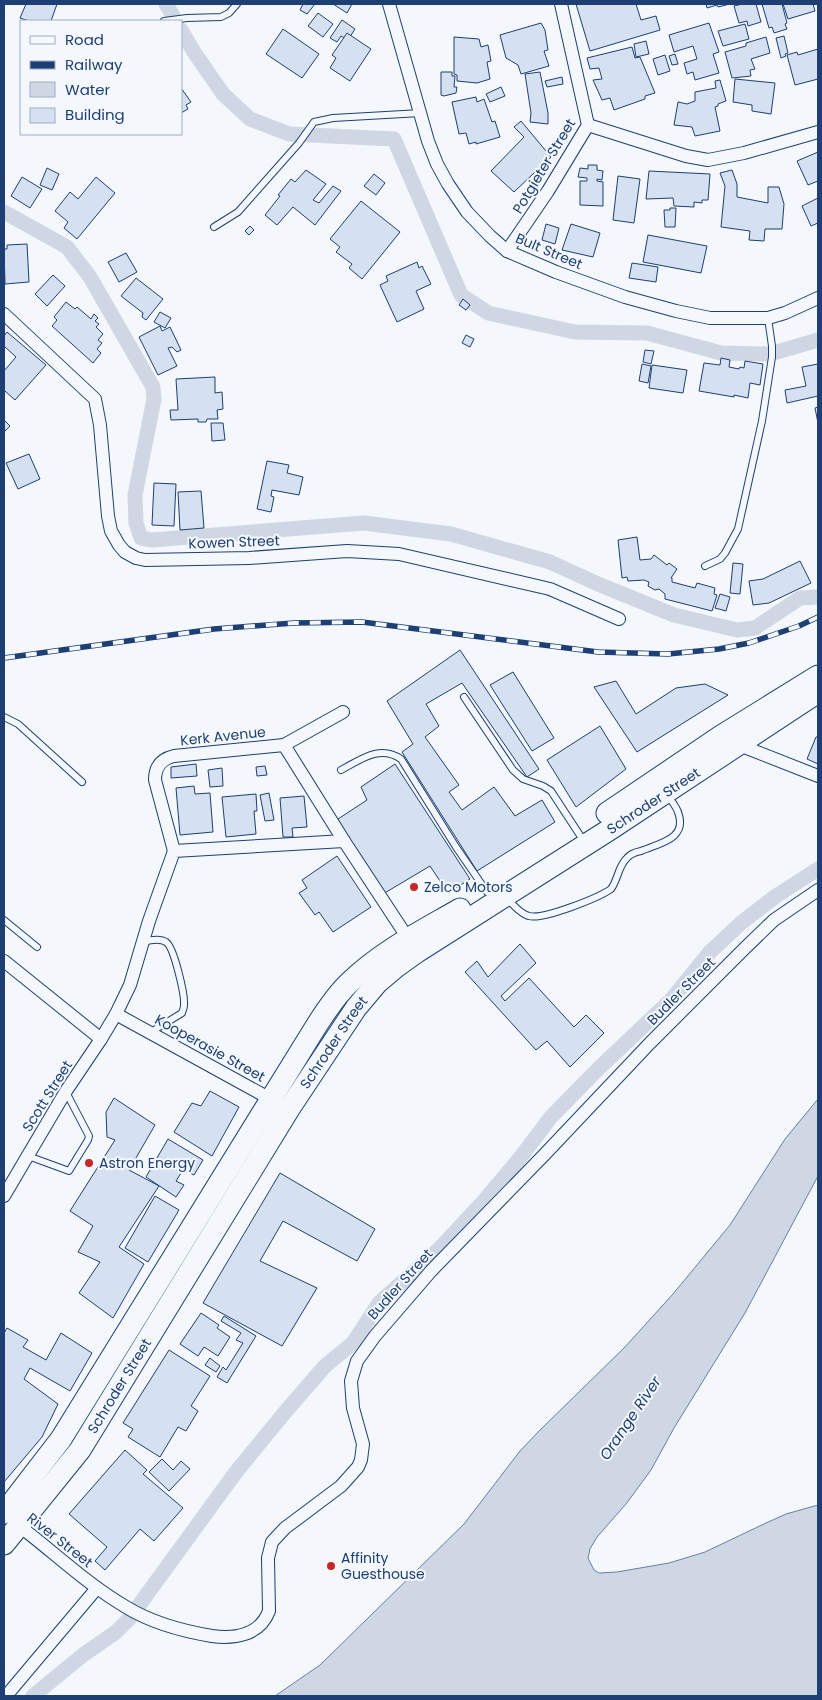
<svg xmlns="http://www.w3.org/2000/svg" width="822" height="1700" font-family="Poppins,sans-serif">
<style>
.water{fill:#cfd7e4;stroke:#687fa3}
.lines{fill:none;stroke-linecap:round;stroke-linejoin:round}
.canal{stroke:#cfd7e4;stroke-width:15}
.building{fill:#d5e0f0;stroke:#1d3f73}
.service-casing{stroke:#1d3f73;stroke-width:8}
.minor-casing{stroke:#1d3f73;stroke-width:14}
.trunk-casing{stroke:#1d3f73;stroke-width:23}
.service{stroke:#f4f7fb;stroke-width:6}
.minor{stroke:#f4f7fb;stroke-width:12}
.trunk{stroke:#f4f7fb;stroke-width:21}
.rail-casing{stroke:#1d3f73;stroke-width:5.5}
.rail{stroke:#f4f7fb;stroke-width:4;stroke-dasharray:11;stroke-linecap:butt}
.poi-dot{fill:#c62828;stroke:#f4f7fb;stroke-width:2}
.labels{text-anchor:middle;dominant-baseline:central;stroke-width:4;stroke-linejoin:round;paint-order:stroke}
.street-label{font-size:14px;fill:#1d3f73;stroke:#f4f7fb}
.poi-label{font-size:14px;fill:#1d3f73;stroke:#f4f7fb;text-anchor:start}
.water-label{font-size:15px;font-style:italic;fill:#1d3f73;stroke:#f4f7fb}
</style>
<rect width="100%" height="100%" fill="#f4f7fb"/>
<polygon class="water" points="818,1099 818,1176 745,1313 674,1428 651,1470 626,1504 597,1537 590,1549 588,1558 594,1570 599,1573 617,1572 669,1563 705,1552 766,1523 786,1514 818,1505 818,1696 275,1696 320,1665 464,1524 520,1451 539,1431 624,1348 673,1294 730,1225 785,1139"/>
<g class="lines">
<g class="canal">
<polyline points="166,4 176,21"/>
<polyline points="181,30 194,52 223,94 250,119 289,134 394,139 461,295 488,313 575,332 647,333 721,353 770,354 818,340"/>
<polyline points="4,212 67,247 90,277 153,387 154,399 135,495 136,523 141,538 152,540 364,523 451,534 550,562 598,584 674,615 737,630 755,628 800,598 818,597"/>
<polyline points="33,1696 83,1655 116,1632 129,1619 236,1472 286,1411 325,1366 353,1343 379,1303 440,1248 482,1203 520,1158 551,1117 598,1069 671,1000 710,952 741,923 776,896 818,869"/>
</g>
</g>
<g class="building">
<polygon points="26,4 57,4 51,21 29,21 20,18"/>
<polygon points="303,4 315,4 307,14 300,10"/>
<polygon points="333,4 352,4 347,13"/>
<polygon points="576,4 636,4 641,20 656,16 660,30 590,51"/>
<polygon points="706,4 730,4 718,7 717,5 707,8"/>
<polygon points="742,4 756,4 761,22 748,26 747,21 739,23 734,6"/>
<polygon points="762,4 782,4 787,23 785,24 787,29 774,33 772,27 769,28"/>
<polygon points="783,4 813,4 815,11 788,19"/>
<polygon points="318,13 333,24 323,37 308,26"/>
<polygon points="342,20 355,29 348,40 341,36 337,42 330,38"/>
<polygon points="541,23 545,30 548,50 544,51 549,66 521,74 518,65 506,58 500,35"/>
<polygon points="709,23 719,52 713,54 719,73 695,80 693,72 687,74 684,63 697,59 693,46 674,52 669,35"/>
<polygon points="745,24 749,39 723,46 718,31"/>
<polygon points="283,29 319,54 302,78 266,54"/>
<polygon points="347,33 371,49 350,81 330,68 336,58 332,55"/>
<polygon points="784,36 788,53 785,54 786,56 781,58 776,38"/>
<polygon points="454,37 479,39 481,47 488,45 491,61 487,62 490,79 477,83 457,81 457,75 454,74"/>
<polygon points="766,37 770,53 751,59 755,69 750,70 751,76 732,78 725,52 746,46 746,43"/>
<polygon points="646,41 649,54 636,57 634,44"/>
<polygon points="632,47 635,58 640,57 655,93 645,96 645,99 614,110 610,98 602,100 593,80 602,79 599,68 590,69 587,58"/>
<polygon points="818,49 818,79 795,85 787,55 797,52 798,55"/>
<polygon points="675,54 678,64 672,65 669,56"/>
<polygon points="665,55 670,71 658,75 653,59"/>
<polygon points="441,72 452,72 452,76 455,76 454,87 457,87 456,93 444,96 441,95"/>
<polygon points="540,72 548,113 548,124 530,122 531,113 525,74"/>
<polygon points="562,77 563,84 547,87 545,81"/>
<polygon points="735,79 775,83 771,114 752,111 752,105 733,102"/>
<polygon points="720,80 726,101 718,104 718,106 715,107 720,131 695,136 692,127 674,125 678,102 687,104 695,101 695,92 716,88 715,81"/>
<polygon points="501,87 505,96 490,102 486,94"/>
<polygon points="181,88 191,102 186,105 188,109 181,113"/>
<polygon points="476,97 477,102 484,99 492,122 495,121 500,137 476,144 476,142 469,144 466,133 459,134 452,102"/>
<polygon points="521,121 551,157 514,192 491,171 524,137 514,127"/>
<polygon points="818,152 818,181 808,185 797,161"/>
<polygon points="588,165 597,165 597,170 603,171 602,180 597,179 597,181 603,182 603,206 580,205 580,181 587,181 587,178 578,177 580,168 588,169"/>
<polygon points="47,168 59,174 52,190 40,185"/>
<polygon points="306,170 326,184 313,200 319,203 333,186 341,191 315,225 293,207 277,225 265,215 280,196 278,195 291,179 295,182"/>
<polygon points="732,170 737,184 737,197 768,203 768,187 779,187 784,204 782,229 765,229 764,241 749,240 750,231 721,227 725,186 720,173"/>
<polygon points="649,171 710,174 708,200 702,200 702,203 694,202 694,207 674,206 673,198 646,199"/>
<polygon points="374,174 385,183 376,195 364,186"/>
<polygon points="618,176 640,179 634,223 613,220"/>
<polygon points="22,177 42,189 30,208 11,196"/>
<polygon points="96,177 115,193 77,239 64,228 68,222 55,211 70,192 78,199"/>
<polygon points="818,198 818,223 811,226 802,206"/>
<polygon points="361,201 400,232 362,279 349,268 352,264 336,252 340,247 330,239"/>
<polygon points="670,208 676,208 675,227 665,227 664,210 670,210"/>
<polygon points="546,224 559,228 555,244 542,240"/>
<polygon points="571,224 600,233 593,257 562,250"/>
<polygon points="250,226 254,230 249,235 245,231"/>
<polygon points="648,235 707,246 701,273 643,262"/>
<polygon points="27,244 29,282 5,284 4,249 7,249 7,245"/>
<polygon points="126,253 137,272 119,282 108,262"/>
<polygon points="417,262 419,268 422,266 431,284 416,291 424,309 397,322 380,285 388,281 386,276"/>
<polygon points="632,263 658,267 656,282 629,278"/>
<polygon points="53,275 65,286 47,306 35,294"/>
<polygon points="136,278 163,299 146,320 142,317 143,313 121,296"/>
<polygon points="463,299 470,305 466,310 459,305"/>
<polygon points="66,302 75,309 77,307 91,319 94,314 98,318 95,321 99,324 96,327 103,334 98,340 102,343 97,349 101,353 93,363 52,326 57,320 54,317"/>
<polygon points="160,312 171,318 165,328 154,322"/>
<polygon points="160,326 162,331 170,327 181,350 177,352 172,347 168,348 177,366 158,375 139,337"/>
<polygon points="7,332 46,365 15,400 5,391 4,393 4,371 16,357 4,346 4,336"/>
<polygon points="466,335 474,339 470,347 462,343"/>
<polygon points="645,350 654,351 651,364 643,362"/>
<polygon points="721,358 730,360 729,367 739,369 740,367 744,368 745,361 763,364 760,385 750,383 748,398 734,395 734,397 699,391 704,363 720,365"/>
<polygon points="642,364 651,366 648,383 639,381"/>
<polygon points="818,364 818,396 787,403 785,390 806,386 802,367"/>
<polygon points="652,365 687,370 683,393 649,388"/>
<polygon points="215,377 215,393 222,392 223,409 217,410 218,419 207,419 206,422 198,422 198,419 171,420 170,410 178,410 176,379"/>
<polygon points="818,407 818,423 815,408"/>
<polygon points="4,420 10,426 4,432"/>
<polygon points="211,423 223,423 225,440 212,441"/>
<polygon points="29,454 40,479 18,489 6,463"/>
<polygon points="267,461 289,465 287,473 303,477 299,495 272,490 271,496 274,497 271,512 257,509"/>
<polygon points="154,483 176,484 174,526 152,525"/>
<polygon points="201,491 204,528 180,530 178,492"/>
<polygon points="637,537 640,560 651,559 654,555 667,565 669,563 677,569 671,578 672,578 672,582 695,588 697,583 715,588 714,594 717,595 712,611 665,599 665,594 659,589 655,590 648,586 649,582 644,580 628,581 627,577 622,578 618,540"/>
<polygon points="800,561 811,583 769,603 753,605 749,581 763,579"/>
<polygon points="733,563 743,564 740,594 730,593"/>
<polygon points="720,594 730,597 726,611 715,608"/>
<polygon points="460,650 539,769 527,777 462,683 426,704 439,726 425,737 459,785 449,792 462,810 494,787 515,816 542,800 555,822 477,871 402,752 413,744 387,701"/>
<polygon points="513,672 554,738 532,751 490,685"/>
<polygon points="616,681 636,714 676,688 705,684 728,695 637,752 594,687"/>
<polygon points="600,726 626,769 576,807 547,760"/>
<polygon points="816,737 818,737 818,764 807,759"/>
<polygon points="196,764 197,776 171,778 171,767"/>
<polygon points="395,764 470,879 448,893 430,866 383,894 335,821 367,800 361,787"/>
<polygon points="265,766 267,775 257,776 256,767"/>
<polygon points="222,768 223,786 210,787 208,770"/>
<polygon points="194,786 195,794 210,793 213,832 180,835 176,788"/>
<polygon points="269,793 274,820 265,821 260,795"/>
<polygon points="256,794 257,811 254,811 256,834 226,837 222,797"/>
<polygon points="304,796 307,827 292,828 293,837 283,837 280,798"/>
<polygon points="337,856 371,907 333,932 319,912 315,915 299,893 307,888 302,880"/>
<polygon points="520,944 536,963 501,996 505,1001 529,978 574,1027 586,1015 604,1033 570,1067 547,1041 536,1050 465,972 477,961 488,977"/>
<polygon points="210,1091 239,1107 212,1156 174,1132 192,1103 201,1106"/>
<polygon points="114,1098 155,1125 129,1170 159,1186 119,1247 144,1264 113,1318 79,1293 100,1262 78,1252 93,1226 70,1211 115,1140 107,1137 106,1112"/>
<polygon points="168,1139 203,1160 194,1175 183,1170 176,1181 184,1185 176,1197 146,1177"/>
<polygon points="280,1173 375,1229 357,1261 283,1221 260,1261 317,1288 282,1346 203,1303"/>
<polygon points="155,1196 179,1210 148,1262 125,1248"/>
<polygon points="201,1313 219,1325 217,1328 230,1337 218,1356 204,1347 198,1356 180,1344"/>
<polygon points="224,1316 256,1336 227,1383 217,1377 223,1367 226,1370 243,1343 236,1340 241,1333 221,1321"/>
<polygon points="7,1328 28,1340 23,1347 46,1360 61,1333 92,1353 70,1391 30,1368 24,1379 58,1404 42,1437 4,1482 4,1333"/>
<polygon points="169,1350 210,1376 191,1406 198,1411 186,1431 178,1427 160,1457 128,1437 133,1429 123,1423"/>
<polygon points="210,1358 220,1366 216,1372 205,1365"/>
<polygon points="125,1450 147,1470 143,1474 183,1508 154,1541 140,1529 105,1570 95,1561 107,1547 69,1514"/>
<polygon points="162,1459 173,1470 181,1461 190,1469 169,1491 149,1472"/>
</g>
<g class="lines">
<g class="service-casing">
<g id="service">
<polyline points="164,21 187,18 221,17 229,13 237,4"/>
<polyline points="214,227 238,212 299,143 314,122 333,118 421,113"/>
<polyline points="705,566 720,559 725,553 738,529 762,421 772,357 772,346 768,318"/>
<polyline points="464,697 513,770 523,779 543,786 551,791 585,843"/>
<polyline points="4,717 18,724 82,782"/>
<path d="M341 770C360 760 380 744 401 759L456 847 487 892"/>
<path d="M507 899C514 905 520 914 529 916 543 920 598 898 611 889 618 880 618 866 627 858 630 854 636 852 641 851 660 843 688 839 678 812 676 806 671 801 668 795"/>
<polyline points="4,920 37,947"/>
<path d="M143 942C150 940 160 938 166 942 174 947 185 995 184 1005 184 1009 183 1009 182 1013L151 1032"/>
<polyline points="28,1156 69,1171 88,1140 89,1136 66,1092"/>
</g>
</g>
<g class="minor-casing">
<g id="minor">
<polyline points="389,4 428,141 437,164 448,184 467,212 490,236 507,251 556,272 625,297 676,311 710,318 768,318 785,313 818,298"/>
<polyline points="588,125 686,156 708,160 744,153 818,132"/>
<polyline points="507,251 548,191 588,125 561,4"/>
<polyline points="4,314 95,399 100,425 108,516 111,531 119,545 125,552 136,558 145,560 249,558 347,551 399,554 550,589 619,619"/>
<polyline points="734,743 818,776"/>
<polyline points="284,745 344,841 411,943"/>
<path d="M174 851 155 780C155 767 161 759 174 756L284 745 343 712"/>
<polyline points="4,961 101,1039"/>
<polyline points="116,1014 276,1102"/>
<polyline points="4,1196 66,1091 101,1039 116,1014 130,985 149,921 174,851 344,841"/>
<path d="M14 1522C52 1550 85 1583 126 1607 152 1623 182 1631 212 1636 235 1639 260 1635 269 1611L268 1558 272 1542 285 1528 341 1486 358 1467 361 1460 363 1444 353 1408 351 1381 357 1361 375 1336 431 1271 545 1154 650 1043 745 948 774 920 818 890"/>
<polyline points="6,1696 97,1588"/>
</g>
</g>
<g class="trunk-casing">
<g id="trunk">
<polyline points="607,813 721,736 818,676"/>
<path d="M4 1513 61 1439 315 1028C325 1012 336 995 350 982 382 951 422 931 460 909"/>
<path id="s1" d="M4 1544 80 1450 289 1109 356 1008 377 983 396 967 417 952 609 830 818 692"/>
</g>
</g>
<use href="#service" class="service"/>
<use href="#minor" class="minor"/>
<use href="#trunk" class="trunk"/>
<g class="rail-casing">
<polyline id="rail" points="4,658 214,629 294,623 362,622 598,652 668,654 719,649 749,643 799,626 818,617"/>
</g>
<use href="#rail" class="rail"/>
</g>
<g class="poi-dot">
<circle cx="414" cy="887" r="5"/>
<circle cx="89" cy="1163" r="5"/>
<circle cx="331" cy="1566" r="5"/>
</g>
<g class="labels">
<g class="street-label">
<text transform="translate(544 166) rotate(-59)">Potgieter Street</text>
<text transform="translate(549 251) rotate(23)">Bult Street</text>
<text transform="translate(234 542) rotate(-2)">Kowen Street</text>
<text transform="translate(223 736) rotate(-6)">Kerk Avenue</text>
<text stroke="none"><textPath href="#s1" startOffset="1006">Schroder Street</textPath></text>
<text transform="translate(681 991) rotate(-45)">Budler Street</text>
<text stroke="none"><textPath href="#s1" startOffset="601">Schroder Street</textPath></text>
<text transform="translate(210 1048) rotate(29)">Kooperasie Street</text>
<text transform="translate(47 1096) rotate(-58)">Scott Street</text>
<text transform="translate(400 1284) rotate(-48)">Budler Street</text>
<text stroke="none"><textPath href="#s1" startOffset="196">Schroder Street</textPath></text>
<text transform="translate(60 1540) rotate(38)">River Street</text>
</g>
<g class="poi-label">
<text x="424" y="887">Zelco Motors</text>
<text x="99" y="1163">Astron Energy</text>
<text x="341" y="1558">Affinity<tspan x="341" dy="16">Guesthouse</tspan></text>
</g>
<g class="water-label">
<text transform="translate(630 1418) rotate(-56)">Orange River</text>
</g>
</g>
<rect width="822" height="1700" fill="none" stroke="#1d3f73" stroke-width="10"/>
<rect x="20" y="20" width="162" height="115" fill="#f4f7fb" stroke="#9eadc5"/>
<rect x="30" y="36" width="25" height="8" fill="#f4f7fb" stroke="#9eadc5"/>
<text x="65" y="45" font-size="15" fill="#1d3f73">Road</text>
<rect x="30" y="61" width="25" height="8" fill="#1d3f73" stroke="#9eadc5"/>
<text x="65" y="70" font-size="15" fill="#1d3f73">Railway</text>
<rect x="30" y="82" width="25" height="15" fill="#cfd7e4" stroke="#9eadc5"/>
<text x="65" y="95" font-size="15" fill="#1d3f73">Water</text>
<rect x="30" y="108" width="25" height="15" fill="#d5e0f0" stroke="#9eadc5"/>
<text x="65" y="120" font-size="15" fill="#1d3f73">Building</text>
</svg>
